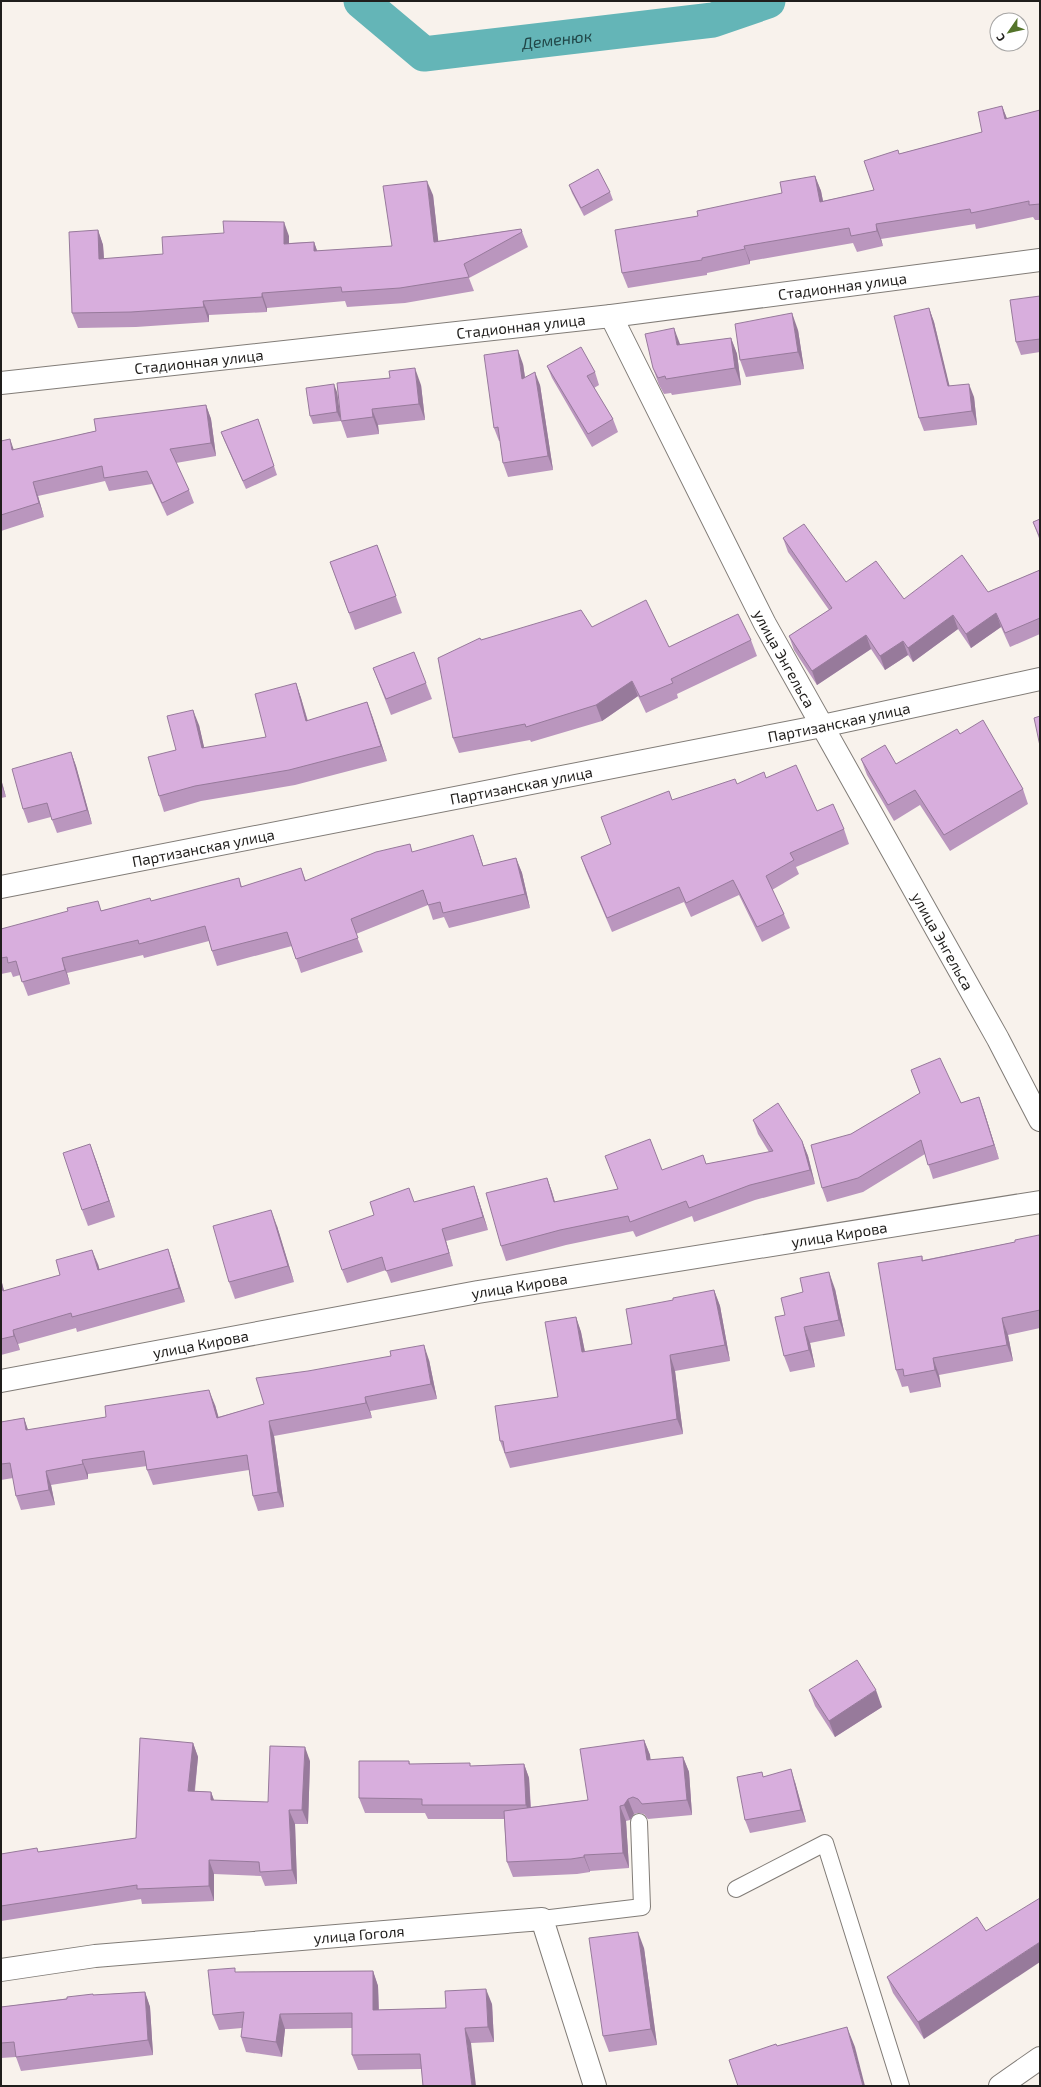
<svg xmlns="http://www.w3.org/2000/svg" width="1041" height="2087" font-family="'Exo 2',sans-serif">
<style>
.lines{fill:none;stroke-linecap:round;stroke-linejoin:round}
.canal{stroke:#64b5b7;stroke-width:35}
.lane-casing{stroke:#817c77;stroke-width:18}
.street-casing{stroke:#817c77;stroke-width:24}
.lane{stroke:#fff;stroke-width:16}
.street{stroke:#fff;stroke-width:22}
.wall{fill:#ba96be}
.shaded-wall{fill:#977a9b}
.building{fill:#d8aedd;stroke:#977a9b}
.labels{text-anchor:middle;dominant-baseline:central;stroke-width:3;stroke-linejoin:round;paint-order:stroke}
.street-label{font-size:15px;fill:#201e1c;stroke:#fff}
.water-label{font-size:16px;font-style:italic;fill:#214748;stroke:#fff}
</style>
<rect width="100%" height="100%" fill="#f8f2ec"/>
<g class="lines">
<path class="canal" id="s1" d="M361 1 424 54 713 20 768 1"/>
<g class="lane-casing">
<g id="lane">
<polyline points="736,1889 825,1843 901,2086"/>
<polyline points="542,1919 642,1907 639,1822"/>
</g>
</g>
<g class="street-casing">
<g id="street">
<path id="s2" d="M611 316 765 624 998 1039 1040 1120"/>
<path id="s3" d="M1 383 611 316 1040 260"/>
<path id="s4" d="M1 887 822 726 1040 679"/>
<path id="s5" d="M1 1381 478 1292 1040 1202"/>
<path id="s6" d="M1 1970 95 1956 542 1919 595 2086"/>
<polyline points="1000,2086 1040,2058"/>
</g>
</g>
<use href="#lane" class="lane"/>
<use href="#street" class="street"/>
</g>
<g class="wall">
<polygon points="1002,106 1007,119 1040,110 1040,220 1035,220 1033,217 976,229 975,224 881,239 883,246 857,252 853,243 750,261 750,264 707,273 707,275 628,288 622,273 698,216 782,193 815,176 821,191 823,201 874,190 899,154 982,132"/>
<polygon points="569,185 610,192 613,200 584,216 572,193"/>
<polygon points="433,195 438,241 521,229 528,247 469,278 474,291 405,303 347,307 345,301 267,308 267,312 209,315 209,322 136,327 78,328 72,313 98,230 103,245 104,259 163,254 289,236 289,243 314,242 317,251 392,246"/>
<polygon points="1040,296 1040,352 1021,355 1016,342"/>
<polygon points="929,308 934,322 949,386 974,397 977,425 924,431 919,418"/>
<polygon points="798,330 804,369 746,377 740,360"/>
<polygon points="731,338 737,354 741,385 672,395 671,393 664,394 659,385 653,368 680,345"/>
<polygon points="523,364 525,377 540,385 553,470 508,477 503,463 500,441 499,441 494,428"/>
<polygon points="547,366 595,372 599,385 594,388 613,419 618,432 592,447 552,378"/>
<polygon points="421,385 425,420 378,425 379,434 347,438 341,421"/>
<polygon points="337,392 341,421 313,424 310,416"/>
<polygon points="206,405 211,419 216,456 176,463 189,490 194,503 167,516 152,484 109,491 105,481 38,496 44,517 1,531 1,441 14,450"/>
<polygon points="258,419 277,475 246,489 224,440 221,432"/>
<polygon points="1040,519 1040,541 1033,522"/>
<polygon points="783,538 846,582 904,599 988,592 1040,570 1040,634 1010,647 1001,627 971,648 958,629 913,662 908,655 885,670 871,649 817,685 794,650 789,636 829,610 788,552"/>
<polygon points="377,545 402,613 355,630 330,562"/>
<polygon points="592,627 669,647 751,640 757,656 677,694 678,698 646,713 638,696 602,721 531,742 530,740 459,753 453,738 481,640"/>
<polygon points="373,668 426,683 432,699 391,715"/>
<polygon points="296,683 301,698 308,721 367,702 387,761 295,785 201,801 164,812 159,796 176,750 199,725 204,748 266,737"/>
<polygon points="960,734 1023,789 1028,804 950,851 920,805 894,821 867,775 861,759 896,764"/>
<polygon points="71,752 76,766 92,824 57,833 51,817 28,823 23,809"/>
<polygon points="766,778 844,829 849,844 796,867 799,874 772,890 784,914 790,928 762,942 739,895 691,917 684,902 612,932 586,871 581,857 611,844 672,800"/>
<polygon points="1,779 6,797 1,798"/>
<polygon points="410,844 412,852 478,849 483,866 516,858 522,873 530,908 449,928 444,917 433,920 428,905 356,934 363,952 301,973 292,946 217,966 212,951 209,941 144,958 143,955 67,973 70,984 28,996 20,975 13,977 11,972 1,974 1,929 152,901 239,878 242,887 301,868 306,881"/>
<polygon points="911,1070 961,1103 979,1097 984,1111 999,1159 933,1179 925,1154 863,1192 827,1202 822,1188 851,1134 920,1094"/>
<polygon points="753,1120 802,1141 808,1156 815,1184 755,1200 694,1222 692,1216 636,1237 633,1231 566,1245 506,1261 501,1246 547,1178 552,1192 555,1202 618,1189 662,1170 706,1164 769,1152 758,1134"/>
<polygon points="96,1160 115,1217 88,1226 82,1210"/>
<polygon points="474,1186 478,1198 488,1230 446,1241 453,1266 391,1283 386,1270 347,1283 342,1270 415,1202"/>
<polygon points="277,1226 294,1282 235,1299 229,1282"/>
<polygon points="1040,1236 1040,1328 1008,1335 1013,1361 939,1375 941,1387 910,1393 908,1386 902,1387 896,1370 922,1256 923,1260 1015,1242"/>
<polygon points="168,1249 173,1264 185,1302 77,1332 76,1328 18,1344 20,1350 1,1355 1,1279 4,1291 98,1264 99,1270"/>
<polygon points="835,1289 845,1336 810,1343 815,1367 790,1372 784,1356 785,1315"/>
<polygon points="714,1290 720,1306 730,1361 675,1371 683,1434 510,1468 500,1441 558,1397 576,1317 581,1332 585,1352 632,1344 673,1300"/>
<polygon points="429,1360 437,1399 370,1411 372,1418 274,1436 284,1507 258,1511 253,1496 249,1470 153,1485 147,1470 147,1466 88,1474 88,1479 51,1485 55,1505 21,1510 16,1496 13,1478 1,1480 1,1422 24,1418 28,1430 215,1405 218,1417"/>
<polygon points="809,1690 882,1707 835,1737 815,1706"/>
<polygon points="644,1740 650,1755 650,1760 683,1757 689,1772 692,1815 648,1819 644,1814 638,1813 634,1814 630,1820 626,1821 629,1868 590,1871 590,1872 577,1874 513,1877 507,1862 504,1819 428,1819 425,1813 365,1813 359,1798 409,1761 410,1764 471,1766 524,1764 529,1778 531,1807 588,1800"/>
<polygon points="193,1743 198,1757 195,1791 211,1792 214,1800 268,1802 310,1761 308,1824 295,1824 297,1884 265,1886 261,1876 214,1874 214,1901 142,1904 141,1899 1,1921 1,1854 39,1852 136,1838"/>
<polygon points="764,1777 795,1782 806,1822 750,1833 745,1820"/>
<polygon points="986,1931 924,2039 893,1993 887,1977"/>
<polygon points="644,1948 657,2045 609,2052 603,2036"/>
<polygon points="373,1971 378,1986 379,2010 446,2008 492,2004 494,2042 471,2043 421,2069 358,2070 352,2055 352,2028 285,2029 282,2057 246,2052 241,2037 242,2028 219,2030 213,2015 237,1972"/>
<polygon points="145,1992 150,2007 153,2055 21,2071 16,2057 1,2058 1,2007 94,1995"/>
</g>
<g class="shaded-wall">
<polygon points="1002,106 1008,121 1005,119"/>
<polygon points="815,176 821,191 826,217 820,202"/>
<polygon points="427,181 433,195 440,256 434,242"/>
<polygon points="284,222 289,236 289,258 284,244"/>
<polygon points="876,224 881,239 883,246 877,231"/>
<polygon points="98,230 103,245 105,274 99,259"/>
<polygon points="314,242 319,256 314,251"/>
<polygon points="744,246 750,261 750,264"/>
<polygon points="262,293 267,308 267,312 262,297"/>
<polygon points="203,301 209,315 209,322 204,307"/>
<polygon points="929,308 934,322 953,400 948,386"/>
<polygon points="792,313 798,330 804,369 798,352"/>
<polygon points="674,328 680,344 683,361 677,345"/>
<polygon points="731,338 737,354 741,385 735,368"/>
<polygon points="518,350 523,364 527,392 522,379"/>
<polygon points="415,368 421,385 425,420 419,404"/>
<polygon points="535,372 540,385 553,470 548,456"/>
<polygon points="334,384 337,392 341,421 337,412"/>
<polygon points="969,384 974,397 977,425 972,411"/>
<polygon points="206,405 211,419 216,456 211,443"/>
<polygon points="372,409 378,425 379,434 373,417"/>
<polygon points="10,439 15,453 12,450"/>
<polygon points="33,482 38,496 44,517 39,503"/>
<polygon points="996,613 1001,627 971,648 966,634"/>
<polygon points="953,615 958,629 913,662 908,648"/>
<polygon points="866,635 871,649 817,685 812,671"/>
<polygon points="903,641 908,655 885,670 880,656"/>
<polygon points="632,681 638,696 602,721 596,705"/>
<polygon points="296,683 301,698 312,737 306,721"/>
<polygon points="367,702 373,718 387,761 381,746"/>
<polygon points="193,710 199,725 208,764 202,748"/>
<polygon points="71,752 76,766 92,824 87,810"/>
<polygon points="1,779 6,797 1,784"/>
<polygon points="473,835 478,849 488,881 483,866"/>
<polygon points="516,858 522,873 530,908 525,894"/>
<polygon points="62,958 67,973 70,984 65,970"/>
<polygon points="979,1097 984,1111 999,1159 994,1145"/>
<polygon points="802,1141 808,1156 815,1184 810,1170"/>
<polygon points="90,1144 96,1160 115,1217 109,1201"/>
<polygon points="547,1178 552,1192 559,1217 554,1202"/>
<polygon points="474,1186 478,1198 488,1230 483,1217"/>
<polygon points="271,1210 277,1226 294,1282 288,1266"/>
<polygon points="442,1229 446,1241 453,1266 449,1253"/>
<polygon points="168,1249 173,1264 185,1302 179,1288"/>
<polygon points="92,1250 98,1264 104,1285 98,1270"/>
<polygon points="829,1272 835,1289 845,1336 839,1320"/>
<polygon points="1,1279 8,1306 3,1291 1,1284"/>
<polygon points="714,1290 720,1306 730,1361 725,1345"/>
<polygon points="576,1317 581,1332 588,1368 582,1352"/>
<polygon points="1002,1318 1008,1335 1013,1361 1007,1345"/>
<polygon points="804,1327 810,1343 815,1367 809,1350"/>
<polygon points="13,1330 18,1344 20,1350 14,1336"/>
<polygon points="424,1345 429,1360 437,1399 431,1384"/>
<polygon points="670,1355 675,1371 683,1434 677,1419"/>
<polygon points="933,1358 939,1375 941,1387 935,1370"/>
<polygon points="209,1390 215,1405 223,1432 217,1418"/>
<polygon points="365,1397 370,1411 372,1418 366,1403"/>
<polygon points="24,1418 29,1433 26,1430"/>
<polygon points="269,1421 274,1436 284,1507 278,1492"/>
<polygon points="82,1460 88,1474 88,1479 83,1464"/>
<polygon points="46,1471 51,1485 55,1505 49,1490"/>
<polygon points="876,1690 882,1707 835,1737 829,1721"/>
<polygon points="644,1740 650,1755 653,1775 647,1760"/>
<polygon points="193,1743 198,1757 193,1805 188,1791"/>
<polygon points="305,1747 310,1761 308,1824 302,1810"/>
<polygon points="683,1757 689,1772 692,1815 687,1800"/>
<polygon points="524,1764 529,1778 531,1819 526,1805"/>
<polygon points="791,1769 795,1782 806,1822 801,1810"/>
<polygon points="211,1792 216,1806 211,1800"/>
<polygon points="628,1799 634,1814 630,1820 624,1805"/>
<polygon points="620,1806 626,1821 629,1868 623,1853"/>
<polygon points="289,1810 295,1824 297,1884 292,1870"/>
<polygon points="584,1855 590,1871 590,1872 584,1857"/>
<polygon points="209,1860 214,1874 214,1901 209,1886"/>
<polygon points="638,1932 644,1948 657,2045 651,2029"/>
<polygon points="1040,1942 1040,1962 924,2039 918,2022"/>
<polygon points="373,1971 378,1986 379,2025 373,2010"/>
<polygon points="486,1989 492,2004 494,2042 488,2027"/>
<polygon points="145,1992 150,2007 153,2055 148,2040"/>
<polygon points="280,2014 285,2029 282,2057 276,2042"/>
<polygon points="847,2027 855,2047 865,2086 863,2086"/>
<polygon points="465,2028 471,2043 476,2086 472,2086"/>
</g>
<g class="building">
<polygon points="1002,106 1005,119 1040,110 1040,204 1029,205 1029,201 971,213 970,209 876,224 877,231 851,236 849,228 744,246 745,249 702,258 702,260 622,273 615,230 698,216 697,211 782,193 780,182 815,176 820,202 874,190 864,161 898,150 899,154 982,132 978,112"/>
<polygon points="598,169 610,192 581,208 569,185"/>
<polygon points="427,181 434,242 521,229 522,232 464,264 469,277 400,288 342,292 341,287 262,293 262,297 203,301 204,307 131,312 72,313 69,232 98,230 99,259 163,254 162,237 224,233 223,221 284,222 284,244 314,242 314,251 392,246 383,186"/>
<polygon points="1040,296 1040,339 1016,342 1010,300"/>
<polygon points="929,308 948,386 969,384 972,411 919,418 894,316"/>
<polygon points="792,313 798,352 740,360 735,324"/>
<polygon points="674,328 677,345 731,338 735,368 666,379 665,376 658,378 653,368 645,334"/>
<polygon points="581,347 595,372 587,376 613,419 588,434 547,366"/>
<polygon points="518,350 522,379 535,372 548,456 503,463 498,427 494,428 484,355"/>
<polygon points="415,368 419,404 372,409 373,417 341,421 337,383 390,378 389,371"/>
<polygon points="334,384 337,412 310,416 306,388"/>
<polygon points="206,405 211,443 170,449 189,490 162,503 147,471 104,478 102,466 33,482 39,503 1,515 1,441 10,439 12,450 96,431 94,419"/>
<polygon points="258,419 274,466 243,481 221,432"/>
<polygon points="1040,519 1040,538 1033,522"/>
<polygon points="804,524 846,582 876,561 904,599 962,555 988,592 1040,570 1040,618 1005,633 996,613 966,634 953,615 908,648 903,641 880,656 866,635 812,671 789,636 832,608 783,538"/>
<polygon points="377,545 396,596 349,613 330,562"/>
<polygon points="646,600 669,647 738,614 751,640 671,679 673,683 640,697 632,681 596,705 526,727 525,724 453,738 438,658 480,638 481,640 581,610 592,627"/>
<polygon points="414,652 426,683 386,699 373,668"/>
<polygon points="296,683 306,721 367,702 381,746 289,770 195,786 159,796 148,757 176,750 167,716 193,710 202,748 266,737 255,694"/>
<polygon points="1040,716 1040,746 1034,718"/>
<polygon points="983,720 1023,789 944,835 915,790 888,805 861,759 885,745 896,764 957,729 960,734"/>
<polygon points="71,752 87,810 52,820 47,803 23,809 12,769"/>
<polygon points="796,765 817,811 833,804 844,829 790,853 794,860 766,876 784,914 757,927 733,880 686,903 679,887 607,918 581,857 611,844 601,817 669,791 672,800 735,779 737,784 764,772 766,778"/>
<polygon points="473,835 483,866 516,858 525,894 443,913 440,902 428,905 423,890 351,919 358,938 296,959 287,932 212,951 205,926 139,944 138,940 62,958 65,970 22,982 16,961 8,963 7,957 1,958 1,929 68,911 67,908 98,901 101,911 150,898 151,901 239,878 241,887 301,868 305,881 376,852 410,844 412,852"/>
<polygon points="940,1058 961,1103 979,1097 994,1145 928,1165 921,1140 858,1178 822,1188 811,1145 851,1134 920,1093 911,1070"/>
<polygon points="778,1103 802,1141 810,1170 750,1185 689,1208 686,1201 630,1222 628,1216 560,1230 501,1246 486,1193 547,1178 554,1202 618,1189 605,1156 650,1139 662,1170 703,1155 706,1164 773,1151 753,1120"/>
<polygon points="90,1144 109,1201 82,1210 63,1153"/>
<polygon points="474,1186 483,1217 442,1229 449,1253 386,1271 382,1257 342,1270 329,1231 374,1215 370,1202 409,1188 414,1202"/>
<polygon points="271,1210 288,1266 229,1282 213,1226"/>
<polygon points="1039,1235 1040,1237 1040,1310 1002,1318 1007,1345 933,1358 935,1370 904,1376 903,1369 896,1370 878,1263 922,1256 922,1261 1015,1242 1015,1240"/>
<polygon points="168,1249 179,1288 72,1317 71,1313 13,1330 14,1336 1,1339 1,1284 3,1291 60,1275 56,1260 92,1250 98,1270"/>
<polygon points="829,1272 839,1320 804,1327 809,1350 784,1356 775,1317 785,1315 781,1298 803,1292 800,1278"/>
<polygon points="714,1290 725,1345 670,1355 677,1419 505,1453 503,1441 500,1441 495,1406 558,1397 545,1322 576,1317 582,1352 632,1344 626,1309 673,1300 673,1298"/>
<polygon points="424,1345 431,1384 365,1397 366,1403 269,1421 278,1492 253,1496 247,1455 147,1470 144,1451 82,1460 83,1464 46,1471 49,1490 16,1496 10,1463 1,1464 1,1422 24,1418 26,1430 106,1417 105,1406 209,1390 217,1418 264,1404 256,1378 308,1371 391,1356 390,1351"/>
<polygon points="857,1660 876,1690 829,1721 809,1690"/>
<polygon points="140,1738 193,1743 188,1791 211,1792 211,1800 268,1802 270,1746 305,1747 302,1810 289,1810 292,1870 260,1872 259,1862 209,1860 209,1886 137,1889 137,1885 1,1906 1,1854 37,1848 38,1852 136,1838"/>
<polygon points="644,1740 647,1760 683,1757 687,1800 642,1804 638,1799 633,1797 628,1799 624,1805 620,1806 623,1853 584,1855 584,1857 571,1859 507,1862 504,1811 588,1800 580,1749"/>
<polygon points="359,1761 409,1761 409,1764 470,1763 470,1766 524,1764 526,1805 422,1805 422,1799 359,1798"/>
<polygon points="791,1769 801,1810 745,1820 737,1777 762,1772 763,1777"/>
<polygon points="1040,1898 1040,1942 918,2022 887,1977 977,1917 986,1931"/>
<polygon points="638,1932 651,2029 603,2036 589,1938"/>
<polygon points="235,1968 235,1972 373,1971 373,2010 446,2008 445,1991 486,1989 488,2027 465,2028 472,2086 423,2086 420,2054 352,2055 352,2013 280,2014 276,2042 241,2037 244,2012 213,2015 208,1970"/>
<polygon points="145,1992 148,2040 16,2057 14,2042 1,2043 1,2007 67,1999 67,1997 93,1994 93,1995"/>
<polygon points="847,2027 863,2086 738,2086 729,2060 776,2044 777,2046"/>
</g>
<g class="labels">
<g class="street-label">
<text stroke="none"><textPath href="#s3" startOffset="847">Стадионная улица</textPath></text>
<text stroke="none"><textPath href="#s3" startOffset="523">Стадионная улица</textPath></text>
<text stroke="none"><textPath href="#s3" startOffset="199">Стадионная улица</textPath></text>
<text stroke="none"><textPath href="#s2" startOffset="384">улица Энгельса</textPath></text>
<text stroke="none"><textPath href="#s4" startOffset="854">Партизанская улица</textPath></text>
<text stroke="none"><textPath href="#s4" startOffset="530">Партизанская улица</textPath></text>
<text stroke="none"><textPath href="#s4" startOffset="206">Партизанская улица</textPath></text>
<text stroke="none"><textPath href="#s2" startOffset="708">улица Энгельса</textPath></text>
<text stroke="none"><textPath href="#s5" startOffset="851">улица Кирова</textPath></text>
<text stroke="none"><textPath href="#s5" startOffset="527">улица Кирова</textPath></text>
<text stroke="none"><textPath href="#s5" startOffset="203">улица Кирова</textPath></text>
<text stroke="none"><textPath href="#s6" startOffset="360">улица Гоголя</textPath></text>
</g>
<g class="water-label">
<text stroke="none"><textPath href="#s1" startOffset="216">Деменюк</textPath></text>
</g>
</g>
<rect width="1041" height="2087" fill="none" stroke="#201e1c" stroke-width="4"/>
<g transform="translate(1009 32) rotate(236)"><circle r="19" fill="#ffffff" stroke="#a6a5a4"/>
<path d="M0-3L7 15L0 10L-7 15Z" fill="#54742a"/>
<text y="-6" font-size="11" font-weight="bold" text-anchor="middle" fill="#201e1c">С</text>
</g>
</svg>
